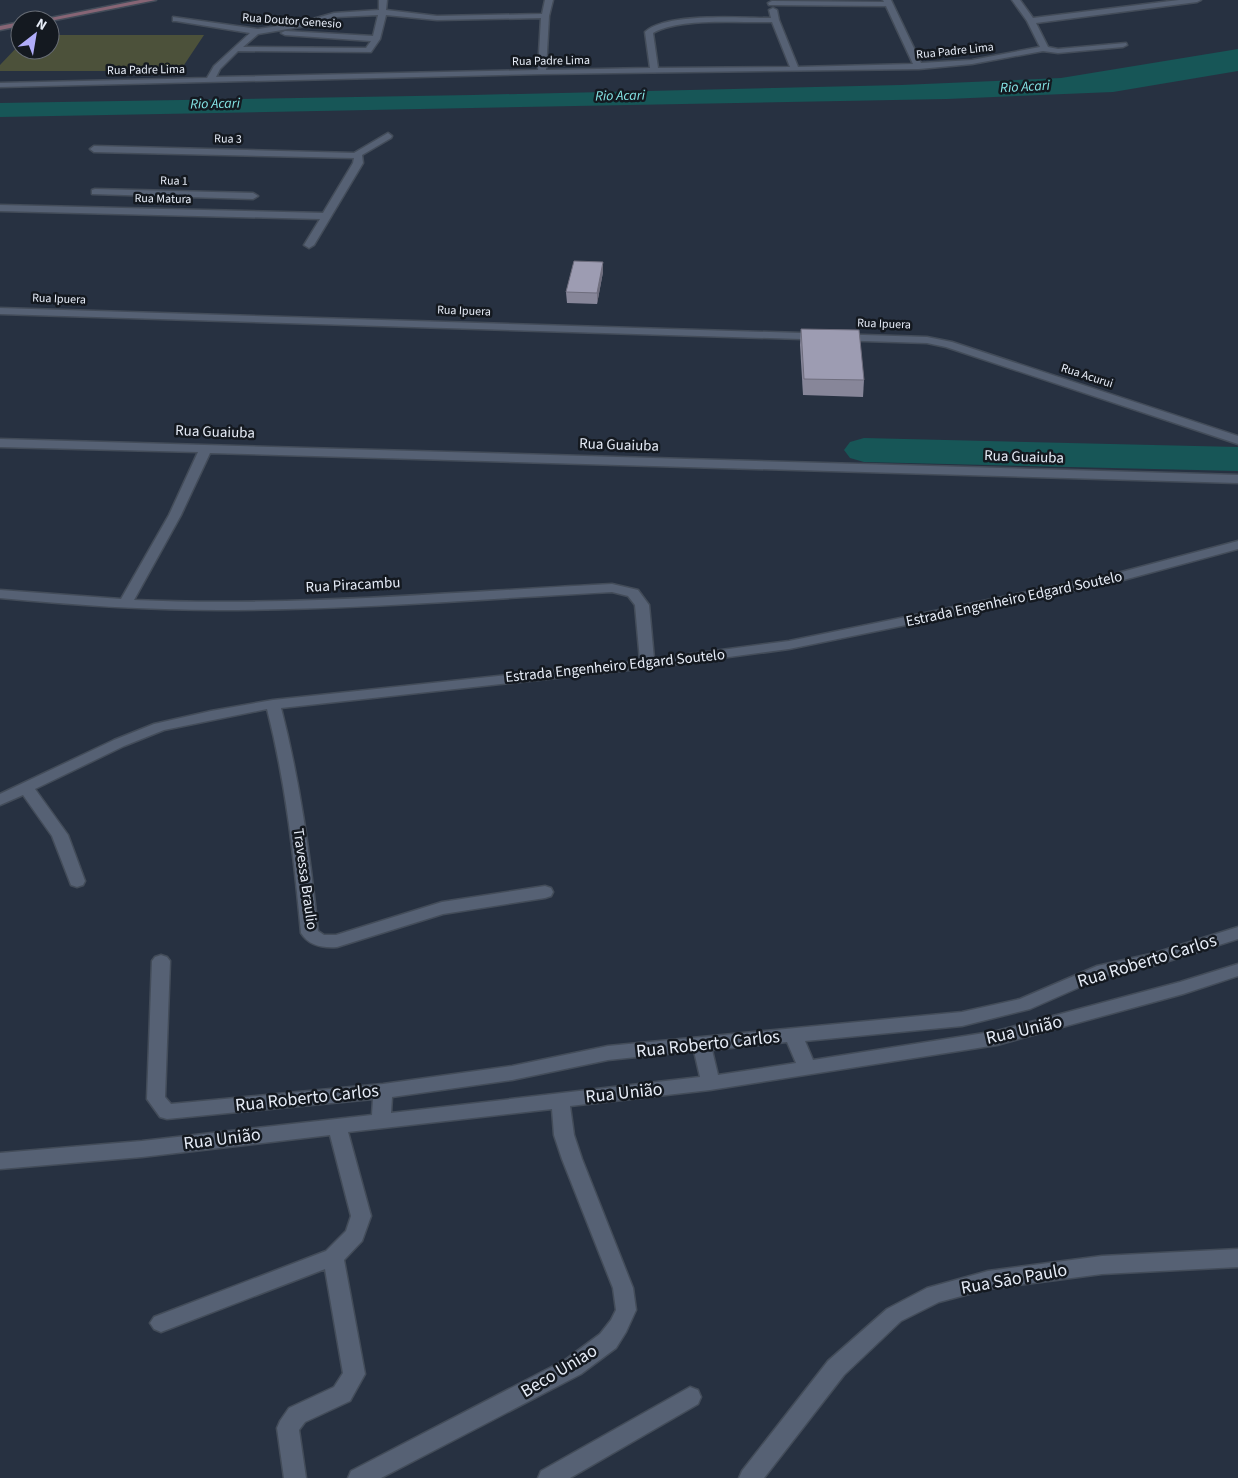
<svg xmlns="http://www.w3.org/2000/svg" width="1238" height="1478" font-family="'Source Sans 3',sans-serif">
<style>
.green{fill:#4c513a}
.water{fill:#175657}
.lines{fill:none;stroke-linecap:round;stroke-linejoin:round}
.river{fill:#175657;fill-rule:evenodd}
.street-casing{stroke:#434c59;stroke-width:3}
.secondary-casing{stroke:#434c59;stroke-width:3}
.street{fill:#566174;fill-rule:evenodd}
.secondary{fill:#876575;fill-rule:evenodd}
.wall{fill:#878699}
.shaded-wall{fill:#6e6d7d}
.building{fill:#9d9cb2;stroke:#6e6d7d}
.labels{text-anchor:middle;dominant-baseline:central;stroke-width:5;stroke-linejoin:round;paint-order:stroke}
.far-street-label{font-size:12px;fill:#e6ecf7;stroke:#141920}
.far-water-label{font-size:14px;font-style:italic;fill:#84e4e5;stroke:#141920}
.street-label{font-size:15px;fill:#e6ecf7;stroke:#141920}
.near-street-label{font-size:18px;fill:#e6ecf7;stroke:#141920}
</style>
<rect width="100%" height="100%" fill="#273141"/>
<polygon class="green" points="50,35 204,35 180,71 0,71 0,65 20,44 20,50 50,50"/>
<polygon class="water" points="1238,49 1238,71 1113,92 947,99 0,117 0,103 472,95 901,85 1061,78"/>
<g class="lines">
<polygon class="river" points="864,438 1238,447 1238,471 864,462 850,458 844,450 850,442"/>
<g class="street-casing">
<g id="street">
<path d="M379 0H387L386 10 437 16 542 14 545 0H553L549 16 546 70 650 68 645 32C666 12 742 18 771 18L769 10 773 8 777 10 779 20 798 67 913 64 886 6 769 5 768 3 772 1 884 2 883 0H891L921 63 972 60 1040 47 1027 21 1012 0H1020L1033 18 1179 0H1201L1197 2 1036 23 1048 47 1058 49 1126 43 1127 45 1123 47 1058 53 1043 51 972 64 919 69 542 74 0 87V83L207 78 214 66 250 33 176 21H173V17L258 29 299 23 334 13 379 10ZM378 15 373 36 285 31 281 33 285 35 371 41 366 48 243 47 258 34 300 27 335 17ZM386 15 437 20 541 18 538 70 216 77 220 69 238 51 371 52 380 39ZM772 22 790 67 658 68 653 33C680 17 740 23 772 22Z"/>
<polygon points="388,133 392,136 391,138 362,155 363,163 314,245 309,248 304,245 320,219 0,211 0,205 323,213 353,163 354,158 94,152 90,149 94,146 354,153"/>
<polygon points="95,189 253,193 258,196 253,199 92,194 92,190"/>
<polygon points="0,308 927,337 952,342 1238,436 1238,444 946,347 927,343 0,314"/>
<path d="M0 439 1238 475V483L210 453 181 515 134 600C293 607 453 592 612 584L638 590 649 605 654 659 789 641 1114 574 1238 541V549L1116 582 789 649 647 668 281 708C300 781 310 856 318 931L324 935H336L442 902 545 886 551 888 553 892 551 896 545 898 443 914 337 947C323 948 309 946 301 933 294 858 286 783 267 709L164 730 124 746 35 789 68 835 85 881 83 885 77 887 71 885 52 836 23 795 0 805V794L114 740 154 724 211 711 273 700 640 661 635 605 628 596 612 592C481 599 350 610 219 610 146 610 73 605 0 598V590L121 599 169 515 198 452 0 447Z"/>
<path d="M1238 927V939L1156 965 1107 975 1030 1009 962 1026 805 1041 813 1060 997 1031 1180 982 1238 964V976L1183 994 997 1045 710 1090 570 1106 574 1135 582 1159 633 1288 636 1310 626 1332 616 1348 581 1374 381 1478H348L351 1471 565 1360 600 1334 611 1320 616 1310 613 1288 562 1159 554 1135 552 1109 348 1132 371 1216 362 1241 344 1260 365 1374 350 1401 305 1422 299 1430 306 1478H284L277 1428 280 1421 289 1408 334 1387 343 1373 325 1269 161 1332 154 1329 150 1323 154 1317 326 1251 346 1231 351 1216 330 1135 142 1157 0 1169V1153L142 1141 372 1115 373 1099 167 1119 160 1117 147 1099 152 961 155 957 161 955 167 957 170 961 165 1097 171 1104 383 1084 512 1066 608 1046 962 1012 1020 999 1097 966 1155 953ZM787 1042 796 1063 718 1075 712 1050ZM694 1051 700 1077 391 1113 392 1097 512 1080 608 1060Z"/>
<polygon points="1238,1249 1238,1267 1102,1274 988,1289 939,1302 901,1321 844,1375 764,1478 739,1478 742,1471 828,1361 887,1309 927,1288 988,1271 1102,1256"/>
<polygon points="690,1387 698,1390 701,1397 698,1404 570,1478 538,1478 541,1471"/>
</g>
</g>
<g class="secondary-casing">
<g id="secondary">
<polygon points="140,0 156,0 50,21 40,20"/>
<polygon points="20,22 20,26 0,30 0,26"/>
</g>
</g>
<use href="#street" class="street"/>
<use href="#secondary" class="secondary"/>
</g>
<g class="wall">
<polygon points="603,262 603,272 597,304 567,303 566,292"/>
<polygon points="801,329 864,380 863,397 803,395 800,345"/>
</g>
<polygon class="shaded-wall" points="603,262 603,272 597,304 597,293"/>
<g class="building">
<polygon points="574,261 603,262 597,293 566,292"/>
<polygon points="801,329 859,330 864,380 804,379"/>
</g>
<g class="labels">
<g class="far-street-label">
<text transform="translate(292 21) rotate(4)">Rua Doutor Genesio</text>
<text transform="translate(955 51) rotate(-6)">Rua Padre Lima</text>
<text transform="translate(551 61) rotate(-1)">Rua Padre Lima</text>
<text transform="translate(146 70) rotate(-1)">Rua Padre Lima</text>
<text transform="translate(228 139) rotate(1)">Rua 3</text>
<text transform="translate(174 181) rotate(1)">Rua 1</text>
<text transform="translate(163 199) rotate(1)">Rua Matura</text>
<text transform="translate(59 299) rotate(2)">Rua Ipuera</text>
<text transform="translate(464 311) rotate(2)">Rua Ipuera</text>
<text transform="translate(884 324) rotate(2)">Rua Ipuera</text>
<text transform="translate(1087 376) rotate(18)">Rua Acurui</text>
</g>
<g class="far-water-label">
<text transform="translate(1025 87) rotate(-3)">Rio Acari</text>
<text transform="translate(620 96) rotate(-1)">Rio Acari</text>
<text transform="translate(215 104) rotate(-1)">Rio Acari</text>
</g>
<g class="street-label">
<text transform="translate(215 432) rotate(2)">Rua Guaiuba</text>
<text transform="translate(619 445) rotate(2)">Rua Guaiuba</text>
<text transform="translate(1024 457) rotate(2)">Rua Guaiuba</text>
<text transform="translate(353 585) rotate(-3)">Rua Piracambu</text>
<text transform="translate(1014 599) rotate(-12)">Estrada Engenheiro Edgard Soutelo</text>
<text transform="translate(615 666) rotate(-6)">Estrada Engenheiro Edgard Soutelo</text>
<text transform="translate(305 879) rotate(82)">Travessa Braulio</text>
</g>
<g class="near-street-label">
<text transform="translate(1147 961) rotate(-17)">Rua Roberto Carlos</text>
<text transform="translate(1024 1030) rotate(-13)">Rua União</text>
<text transform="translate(708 1044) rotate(-6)">Rua Roberto Carlos</text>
<text transform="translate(624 1093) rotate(-6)">Rua União</text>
<text transform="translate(307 1098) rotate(-6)">Rua Roberto Carlos</text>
<text transform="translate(222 1139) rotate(-7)">Rua União</text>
<text transform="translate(1014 1279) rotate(-10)">Rua Sāo Paulo</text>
<text transform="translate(559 1371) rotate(-31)">Beco Uniao</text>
</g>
</g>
<g transform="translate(35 35) rotate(31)"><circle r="24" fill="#141920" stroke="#686d76"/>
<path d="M0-4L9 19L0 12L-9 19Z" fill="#b1adfa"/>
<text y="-8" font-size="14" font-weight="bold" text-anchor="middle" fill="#e6ecf7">N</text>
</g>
</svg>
